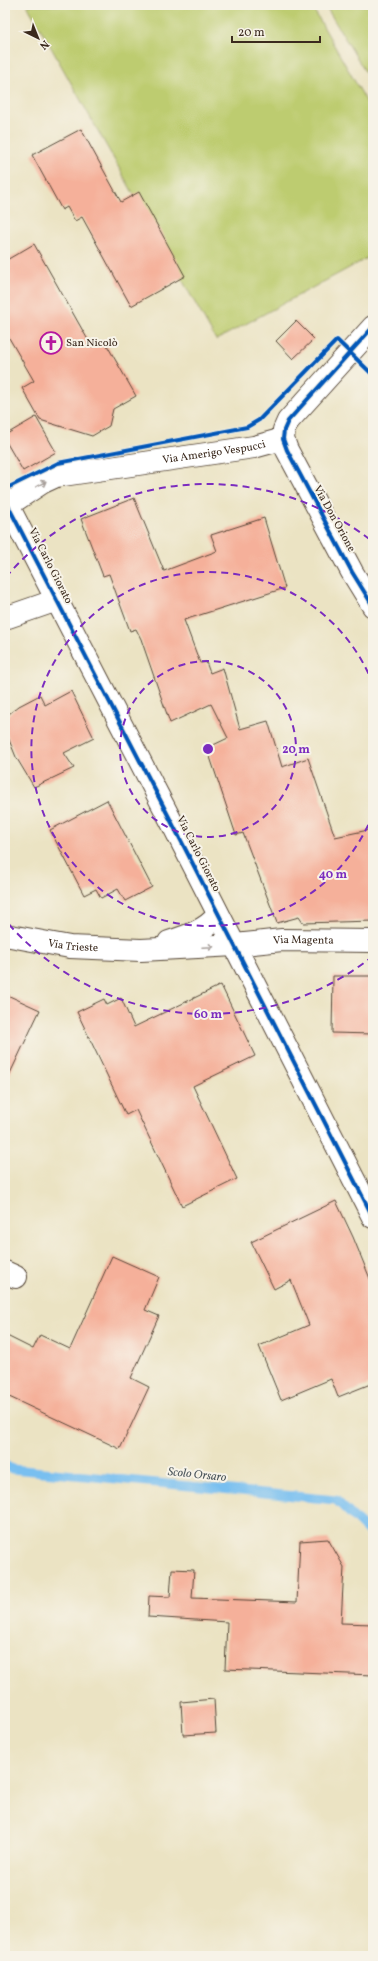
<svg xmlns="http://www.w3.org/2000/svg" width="378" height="1961" font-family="Vollkorn,serif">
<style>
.green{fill:#bdcc6f;stroke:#7c7b46}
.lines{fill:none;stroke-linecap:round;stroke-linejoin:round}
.stream{stroke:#78bff0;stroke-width:9}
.building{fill:#f5b09a}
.minor-casing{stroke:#554637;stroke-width:24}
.minor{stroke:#fff;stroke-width:22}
.cycleway-casing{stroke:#f7f3e8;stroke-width:6}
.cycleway{stroke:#0057b8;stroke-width:4}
.oneway{stroke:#a79f9a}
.ring{fill:none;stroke:#7b2cbf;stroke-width:2;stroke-dasharray:7 5}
.labels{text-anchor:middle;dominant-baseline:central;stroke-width:4;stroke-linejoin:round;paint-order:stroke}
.poi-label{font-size:11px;fill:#3b2a1e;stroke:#f7f3e8;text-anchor:start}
.street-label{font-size:11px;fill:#3b2a1e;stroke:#f7f3e8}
.water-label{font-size:12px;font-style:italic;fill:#4d575d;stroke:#f7f3e8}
.centre{fill:#7b2cbf;stroke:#f7f3e8;stroke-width:2}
.ring-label{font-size:12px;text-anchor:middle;font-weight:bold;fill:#7b2cbf;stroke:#f7f3e8;stroke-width:4;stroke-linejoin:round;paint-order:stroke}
</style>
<rect width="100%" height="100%" fill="#f7f3e8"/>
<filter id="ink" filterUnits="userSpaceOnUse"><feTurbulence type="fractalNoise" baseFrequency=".025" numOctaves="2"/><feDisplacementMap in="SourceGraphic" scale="8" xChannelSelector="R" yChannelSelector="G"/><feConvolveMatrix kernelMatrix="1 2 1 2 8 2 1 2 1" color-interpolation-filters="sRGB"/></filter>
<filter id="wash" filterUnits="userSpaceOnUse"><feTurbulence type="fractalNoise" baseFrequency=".012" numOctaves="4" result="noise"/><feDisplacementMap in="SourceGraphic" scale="16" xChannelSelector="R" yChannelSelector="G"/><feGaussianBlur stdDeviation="0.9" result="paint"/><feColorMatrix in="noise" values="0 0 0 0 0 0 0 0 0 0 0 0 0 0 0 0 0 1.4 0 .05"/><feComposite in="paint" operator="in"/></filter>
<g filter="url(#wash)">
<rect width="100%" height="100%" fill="#ebe3c3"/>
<g class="green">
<polygon points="27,5 311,5 373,113 373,255 216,340"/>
<polygon points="325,5 373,5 373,85"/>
</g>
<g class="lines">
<polyline class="stream" points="5,1465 12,1469 336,1500 373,1536"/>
</g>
<g id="blocks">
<g class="building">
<polygon points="81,129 121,202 139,192 185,276 131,306 82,217 75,221 67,207 62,210 32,155"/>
<polygon points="34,244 92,347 104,340 136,396 113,409 109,426 92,436 40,420 22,388 34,381 5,331 5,261"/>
<polygon points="296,321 314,339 293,359 276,341"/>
<polygon points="36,417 56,452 23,471 5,440 5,435"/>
<polygon points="134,498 164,571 217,551 211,535 264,518 285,588 184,620 200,663 206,662 210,673 223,668 240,729 268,721 282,767 308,758 335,837 373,829 373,921 303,923 299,917 277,923 243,833 236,835 207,748 228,738 211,704 170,723 141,639 136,629 130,631 109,574 103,576 81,519"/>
<polygon points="71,691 94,738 64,753 74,768 34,787 16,757 5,730 5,717 19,706 40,695 45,705"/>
<polygon points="107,800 152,887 125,901 118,889 101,898 96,889 84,895 50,830"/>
<polygon points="333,976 373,976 373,1034 332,1033"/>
<polygon points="221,985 255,1056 193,1086 237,1179 182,1206 136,1110 126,1115 77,1012 104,999 107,1005 121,998 134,1027"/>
<polygon points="5,994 40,1010 5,1084"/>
<polygon points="336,1201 353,1237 373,1286 373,1383 338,1397 331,1379 281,1400 259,1346 309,1325 291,1280 274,1289 251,1242"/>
<polygon points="112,1256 159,1277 145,1310 159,1316 131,1378 149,1387 120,1449 5,1395 5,1335 33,1349 40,1335 70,1349"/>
<polygon points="328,1539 344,1567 341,1623 373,1624 373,1675 225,1669 227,1622 148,1617 149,1596 170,1597 172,1569 194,1570 192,1598 297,1602 300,1541"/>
<polygon points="214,1699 216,1733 183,1735 181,1702"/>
</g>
</g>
</g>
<g filter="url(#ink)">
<use href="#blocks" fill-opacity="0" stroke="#554637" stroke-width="1"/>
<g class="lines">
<g class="minor-casing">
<g id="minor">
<polyline points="373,327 288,421 284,430 283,439 287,450 352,572 373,606"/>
<polyline points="5,500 170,819 373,1217"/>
<path id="s1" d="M8 505 43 482 56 476 254 447 283 439"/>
<polyline points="5,618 57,600"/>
<path id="s2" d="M5 935 70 947 141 950 235 945 282 940 373 941"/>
<path d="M169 942C188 936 206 930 218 915"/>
<polyline points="5,1272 16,1277"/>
</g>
</g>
<use href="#minor" class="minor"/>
<g class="cycleway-casing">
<g id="cycleway">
<polyline points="373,327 288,421 284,430 283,439 287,450 352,572 373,606"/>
<polyline points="5,489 58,463 247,427 259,420 337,340 373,375"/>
<polyline points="5,500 170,819 373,1217"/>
</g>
</g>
<use href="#cycleway" class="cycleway"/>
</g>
<defs><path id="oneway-shaft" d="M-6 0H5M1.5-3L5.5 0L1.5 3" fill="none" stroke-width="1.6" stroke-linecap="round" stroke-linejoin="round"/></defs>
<g class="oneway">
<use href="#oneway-shaft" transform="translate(41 484) rotate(-29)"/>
<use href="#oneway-shaft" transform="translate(208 947) rotate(-3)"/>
</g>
</g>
<g class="ring">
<circle cx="208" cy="749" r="88"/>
<path d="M373 814A177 177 0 1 1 373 684"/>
<path d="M373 956A265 265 0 0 1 6 921M6 577A265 265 0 0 1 373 542"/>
</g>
<defs>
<g id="church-ring" transform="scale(1.15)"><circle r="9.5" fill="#f7f3e8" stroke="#b5179e" stroke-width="1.5"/><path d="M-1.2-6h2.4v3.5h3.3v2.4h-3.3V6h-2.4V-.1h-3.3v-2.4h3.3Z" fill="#b5179e"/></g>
</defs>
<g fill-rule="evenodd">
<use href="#church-ring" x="51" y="343"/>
</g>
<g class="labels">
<g class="poi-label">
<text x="66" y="343">San Nicolò</text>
</g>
<g class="street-label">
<text stroke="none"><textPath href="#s1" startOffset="216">Via Amerigo Vespucci</textPath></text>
<text transform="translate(334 519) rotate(61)">Via Don Orione</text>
<text transform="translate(50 566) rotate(63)">Via Carlo Giorato</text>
<text transform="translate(198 854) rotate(63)">Via Carlo Giorato</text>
<text stroke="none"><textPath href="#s2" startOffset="300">Via Magenta</textPath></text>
<text stroke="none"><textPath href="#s2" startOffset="69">Via Trieste</textPath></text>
</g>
<g class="water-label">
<text transform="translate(197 1475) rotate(6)">Scolo Orsaro</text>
</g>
</g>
<circle cx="208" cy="749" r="6" class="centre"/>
<g class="ring-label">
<text x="296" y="753">20 m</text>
<text x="333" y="878">40 m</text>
<text x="208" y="1018">60 m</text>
</g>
<rect width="378" height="1961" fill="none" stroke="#f7f3e8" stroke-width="20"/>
<g transform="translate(38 38) rotate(137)" stroke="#f7f3e8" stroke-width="3" paint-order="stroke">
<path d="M0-3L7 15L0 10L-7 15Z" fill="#3b2a1e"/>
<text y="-6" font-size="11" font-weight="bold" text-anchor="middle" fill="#3b2a1e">N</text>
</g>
<path d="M232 36v6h88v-6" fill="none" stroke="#3b2a1e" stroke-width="2"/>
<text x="238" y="36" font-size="12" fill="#3b2a1e" stroke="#f7f3e8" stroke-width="3" paint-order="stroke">20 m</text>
</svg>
